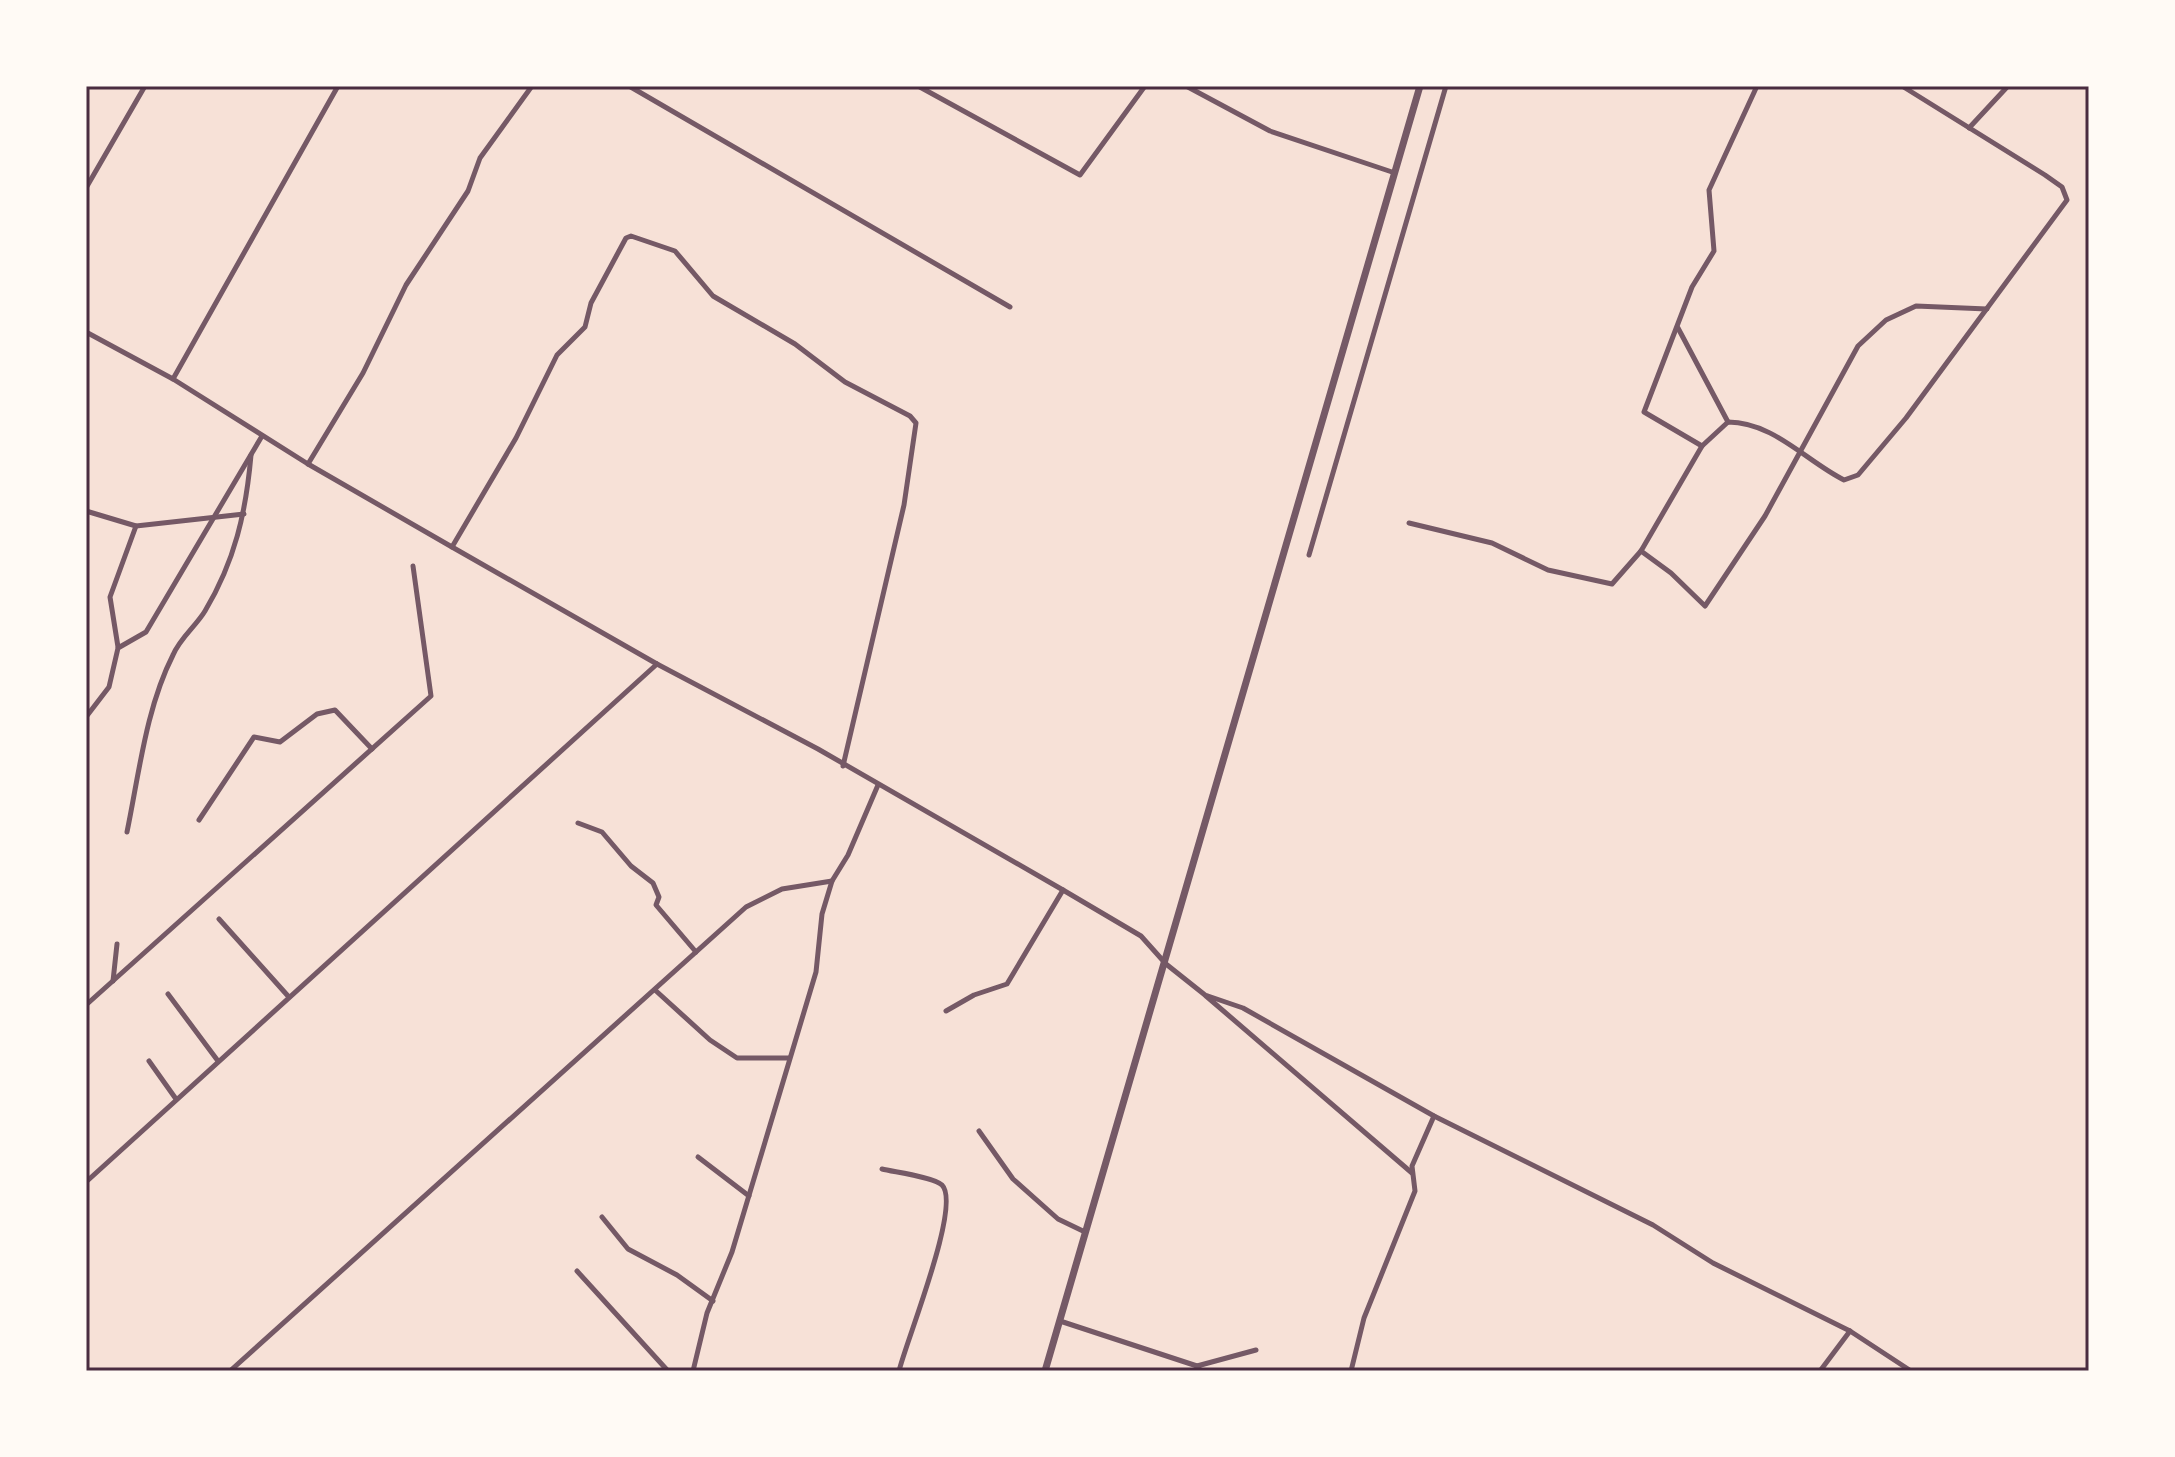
<svg xmlns="http://www.w3.org/2000/svg" width="2175" height="1457" font-family="'Fira Sans',sans-serif">
<style>
.lines{fill:none;stroke-linecap:round;stroke-linejoin:round}
.minor{stroke:#755966;stroke-width:5}
.tertiary{stroke:#755966;stroke-width:7}
.neatline{fill:none;stroke:#4a2c40;stroke-width:3}
</style>
<rect width="100%" height="100%" fill="#f7e1d7"/>
<g class="lines">
<g class="minor">
<polyline points="629,86 1010,307"/>
<polyline points="918,86 1080,175 1145,86"/>
<polyline points="1186,86 1270,131 1395,173"/>
<polyline points="1969,128 2008,86"/>
<polyline points="86,188 145,86"/>
<polyline points="1678,328 1728,422"/>
<polyline points="86,332 173,379 308,464 452,547 657,664 818,749 1063,890 1141,936 1166,964 1205,995 1243,1008 1434,1116 1653,1225 1713,1263 1850,1331 1911,1371"/>
<polyline points="173,379 338,86"/>
<polyline points="1702,446 1644,412 1692,287 1714,251 1709,190 1757,86"/>
<polyline points="308,464 363,373 406,285 468,191 480,158 532,86"/>
<polyline points="86,511 136,526 244,514"/>
<path d="M1409 523 1492 543 1548 570 1612 584 1641 551 1702 446 1728 422C1773 422 1806 461 1844 480L1858 475 1906 418 2067 200 2062 187 2045 175 1902 86"/>
<polyline points="452,547 516,438 557,355 585,327 591,303 626,238 631,236 675,251 713,296 795,344 845,382 910,416 916,423 904,505 843,766"/>
<polyline points="1641,551 1671,573 1705,606 1765,516 1858,346 1886,320 1916,306 1987,309"/>
<polyline points="1309,555 1446,86"/>
<polyline points="118,647 110,597 136,526"/>
<polyline points="86,717 109,687 118,648 146,632 262,436"/>
<polyline points="199,820 254,737 280,742 317,714 335,710 372,749"/>
<polyline points="578,823 602,832 631,866 653,883 659,897 656,905 696,952"/>
<path d="M127 832C139 774 146 708 173 655 180 638 196 626 205 611 235 561 246 512 251 455"/>
<polyline points="219,919 288,996"/>
<polyline points="113,981 117,944"/>
<polyline points="655,990 710,1040 737,1058 789,1058"/>
<polyline points="168,994 218,1061"/>
<polyline points="1206,996 1412,1173"/>
<polyline points="86,1005 431,696 413,566"/>
<polyline points="946,1011 974,995 1007,984 1063,890"/>
<polyline points="149,1061 176,1099"/>
<polyline points="979,1131 1013,1179 1058,1219 1085,1232"/>
<polyline points="698,1157 749,1196"/>
<path d="M882 1169C894 1172 934 1177 942 1185 962 1205 906 1341 899 1371"/>
<polyline points="86,1182 657,664"/>
<polyline points="602,1217 628,1249 677,1275 713,1301"/>
<polyline points="577,1271 668,1371"/>
<polyline points="1060,1321 1197,1366 1201,1371"/>
<polyline points="1197,1366 1256,1350"/>
<polyline points="230,1371 746,907 782,889 832,881"/>
<polyline points="693,1371 707,1313 732,1252 816,972 822,914 832,881 848,855 878,785"/>
<polyline points="1351,1371 1364,1318 1415,1191 1412,1166 1434,1116"/>
<polyline points="1820,1371 1850,1331"/>
</g>
<polyline class="tertiary" points="1045,1371 1420,86"/>
</g>
<rect width="2175" height="1457" fill="none" stroke="#fffaf5" stroke-width="176"/>
<rect x="88" y="88" width="1999" height="1281" class="neatline"/>
</svg>
